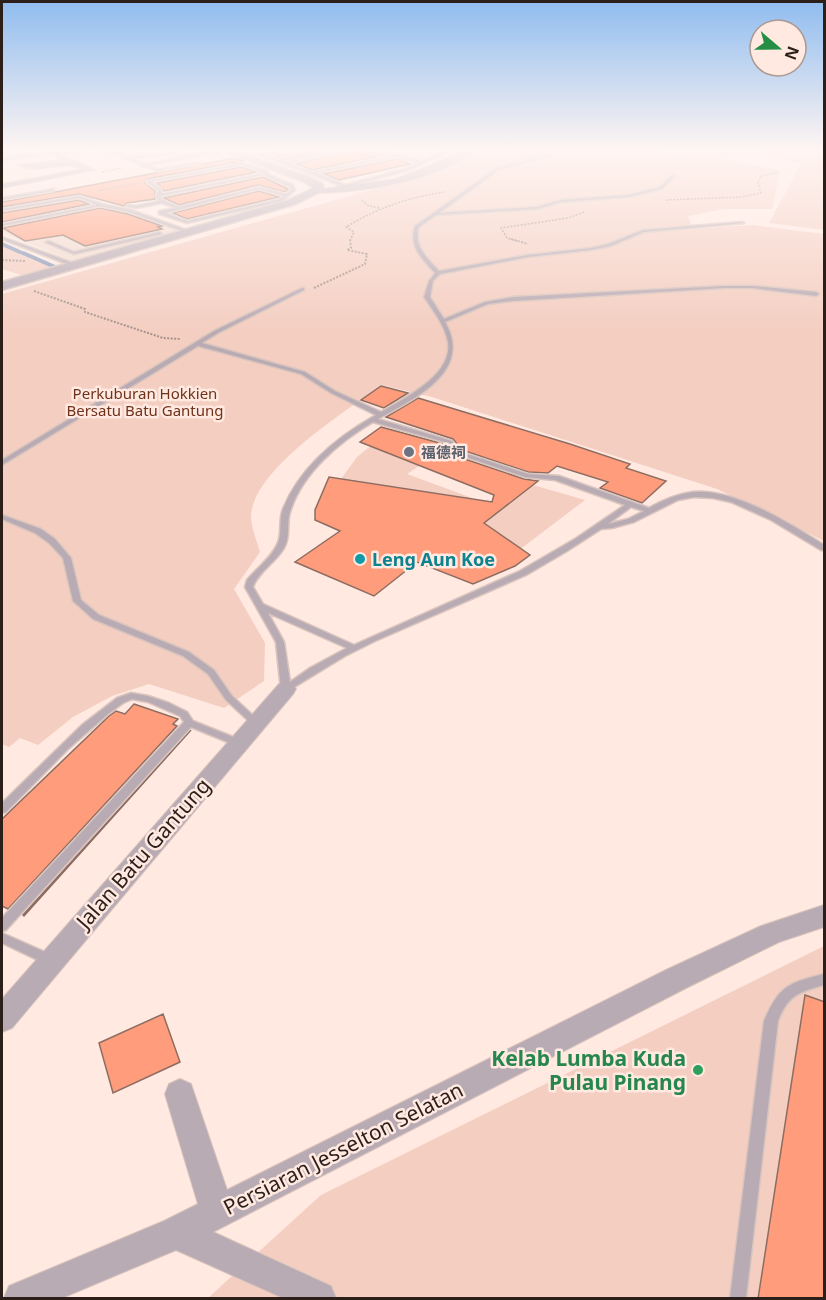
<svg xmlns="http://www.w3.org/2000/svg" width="826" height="1300" font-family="'Noto Sans','Noto Sans SC',sans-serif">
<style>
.education{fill:#f2dbcf}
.green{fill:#f4cec1}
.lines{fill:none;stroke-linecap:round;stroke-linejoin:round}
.stream{stroke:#8496b7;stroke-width:4}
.building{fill:#ff9c7b;stroke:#8d6d62;stroke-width:1.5}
.service-casing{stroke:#d9c5bd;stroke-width:3}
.minor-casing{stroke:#d9c5bd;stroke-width:2}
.tertiary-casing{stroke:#d9c5bd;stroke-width:3}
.path-far1{stroke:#a5938c;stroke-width:1.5;stroke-dasharray:2 1.5;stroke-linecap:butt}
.path{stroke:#a5938c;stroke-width:2;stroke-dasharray:2 1.5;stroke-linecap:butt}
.service{fill:#b9abb4;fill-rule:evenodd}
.minor{fill:#b9abb4;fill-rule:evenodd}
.tertiary{fill:#b9abb4;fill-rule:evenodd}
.worship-dot{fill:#6b7280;stroke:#ffe9e1;stroke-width:2}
.culture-dot{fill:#0f9aa8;stroke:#ffe9e1;stroke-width:2}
.leisure-dot{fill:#2e9e5b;stroke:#ffe9e1;stroke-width:2}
.labels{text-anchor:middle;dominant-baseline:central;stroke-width:5;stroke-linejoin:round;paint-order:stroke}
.far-park-label{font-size:15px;fill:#70321a;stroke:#ffe9e1}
.far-worship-label{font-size:15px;font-weight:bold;fill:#5b616d;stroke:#ffe9e1;text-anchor:start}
.culture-label{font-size:18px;font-weight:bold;fill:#0d838f;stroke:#ffe9e1;text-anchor:start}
.near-street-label{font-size:21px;fill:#2c1f1a;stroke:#ffe9e1}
.near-leisure-label{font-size:21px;font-weight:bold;fill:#27864d;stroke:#ffe9e1;text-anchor:end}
</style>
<rect width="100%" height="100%" fill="#ffe9e1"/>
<polygon class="education" points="103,207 122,211 179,231 73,261 2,233 2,227"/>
<g class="green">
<path d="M479 150H655L680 159 706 156 774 169 780 174 772 209H724L688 216 693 229 752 225 824 234V541L717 489 432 397 382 385C346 411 253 469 251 516 251 527 257 542 260 552L234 589 265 643 264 681 224 708 149 684 112 696 73 717 38 745 20 738 9 747 2 744V294L438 171Z"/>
<polygon points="756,150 824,150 824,230 769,223 801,164"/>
<polygon points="2,244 55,267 25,276 2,269"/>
<polygon points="377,441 440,452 407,474 502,509 533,485 585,500 506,560 336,486 357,457"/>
<polygon points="824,946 824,1298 208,1298 321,1195"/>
</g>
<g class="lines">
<g class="stream">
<polyline points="2,244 20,252"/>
<polyline points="23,253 55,267"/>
</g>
</g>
<g class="building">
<polygon points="295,150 338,150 285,160 275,156"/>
<polygon points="354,150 365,150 384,155 312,170 296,164"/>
<polygon points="234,158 244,161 147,179 145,183 155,191 155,199 127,203 124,206 79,194 2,207 2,202"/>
<polygon points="397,159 410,164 339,180 324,174"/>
<polygon points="242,167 256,172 164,191 157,183"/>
<polygon points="263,177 288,189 285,192 258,185 179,205 164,198"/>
<polygon points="259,191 279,197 187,219 173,213"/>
<polygon points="79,200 89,204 2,222 2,213"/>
<polygon points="100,208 128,214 162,226 158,227 162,229 85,246 63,235 25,241 3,228"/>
<polygon points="381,386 408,393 384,408 361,400"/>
<polygon points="418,398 570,444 630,464 626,468 666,481 642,503 600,488 608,482 557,466 548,473 528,472 462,450 453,439 386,417"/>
<polygon points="381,427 447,445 456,456 524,479 538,481 484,523 530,555 515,566 473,584 417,562 374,596 295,562 340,531 315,520 315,510 329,477 492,502 494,495 360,442"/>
<polygon points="134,704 178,719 173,724 177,726 8,909 2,906 2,819 109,716 116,711 125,714"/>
<polygon points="191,730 24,916 23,915"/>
<polygon points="805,995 825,1002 825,1299 758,1299"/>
<polygon points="163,1014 180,1062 113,1093 99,1043"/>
</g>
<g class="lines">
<g class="service-casing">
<g id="service">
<polygon points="80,150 86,150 56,155 54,154"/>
<polygon points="104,150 108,150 129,158 183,150 182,151 133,159 158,169 200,162 202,163 158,171"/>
<path d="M288 150H293L267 156 285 162 347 150H352L288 163 312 172 393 156 374 150 418 160 420 162 448 150H452L409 170 337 189 336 187 342 186 260 155ZM397 157 417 163 407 168 346 185 316 173Z"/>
<polygon points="46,152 45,154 2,161 2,159"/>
<path d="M549 154 550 156 499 170 439 213 537 207 561 200 628 195 660 187 672 175 675 176 662 189 628 197 561 202 537 209 436 215 419 227C413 246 427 258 439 271L528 255 591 248 608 244 643 230 742 222 744 223 644 232 611 246 591 250 528 257 440 274 433 281 430 297 444 319 485 302 513 297 724 286H753L816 292 819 294 816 296 753 288H724L513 301 488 304 445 322C474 372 413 399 378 419L452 441 461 452 528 474 559 476 649 508C663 500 677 494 693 492 735 488 790 524 824 545V550H821L771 520 731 502 713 498 694 497 678 500 634 522 612 528 601 529 567 551 526 575 375 641 345 656 286 692 281 689 276 642 245 587 247 580C257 568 270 559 277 545 283 534 278 521 283 509 300 467 337 437 376 415L331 393 301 374 198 346 2 465V460L214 331 302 288H304V290L218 333 202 343 305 372 335 391 381 412C405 398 453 375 448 342 445 325 433 311 424 297L429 281 435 273C422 259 408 246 415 226L497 168ZM373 422 448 443 457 454 525 477 555 480 625 505 575 539 520 571 354 645 263 604 253 587C257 573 276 562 284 548 291 536 286 524 290 512 302 473 339 442 373 422ZM631 507 644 511 628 519 608 524ZM268 613 347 648 310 668 290 682 284 642Z"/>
<path d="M242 163 267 171 269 173 267 174 293 185 295 190 282 201 187 223 159 214V211L176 208 162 203 136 208 126 206 128 205 136 206 159 201 156 196 158 190 147 183V181ZM242 165 264 173 162 194 161 189 151 182ZM263 175 290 187 291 190 286 194 259 187 179 207 161 199V196ZM259 189 284 196 280 199 187 221 166 213Z"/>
<polygon points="54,189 53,191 2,200 2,198"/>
<polygon points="79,196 102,204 131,210 192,232 188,233 129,212 100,206 2,226 2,224 97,205 79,198 2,211 2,209"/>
<polygon points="160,232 162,234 74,254 45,242 49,241 74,252"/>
<polygon points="2,237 76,264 76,265 72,266 2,239"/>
<polygon points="2,515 41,529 55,539 71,558 81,600 99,615 189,652 214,670 232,696 259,721 261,723 259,725 253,725 226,700 208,674 183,656 93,619 73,601 63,558 49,543 35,533 2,519"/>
<polygon points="131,693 148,696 169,703 187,712 193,721 243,741 244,743 243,745 235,745 191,727 6,930 2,931 2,918 184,722 180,716 148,702 132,699 123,703 108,714 69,748 6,812 2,813 2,803 82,725 117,698"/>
<polygon points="2,933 54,956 56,960 54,964 50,965 46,964 2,943"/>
<path d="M824 974V985C799 992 788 995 778 1021L746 1298H730L764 1021C779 986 788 983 824 974Z"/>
</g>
</g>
<g class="minor-casing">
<g id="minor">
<polygon points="2,150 22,150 2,154"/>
<path d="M43 150H52L95 170 2 188V184L83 169C60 159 38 176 18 165L63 160Z"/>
<polygon points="109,150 131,150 112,154"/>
<polygon points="216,150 230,150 143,167 139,165"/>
<path d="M467 150H476C437 180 367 192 319 193L315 190 396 179Z"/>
<polygon points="286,682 293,684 296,689 293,694 12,1028 2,1032 2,999 279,684"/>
<polygon points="824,905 824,927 779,942 688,987 213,1232 331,1286 336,1298 283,1298 176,1250 62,1298 4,1298 9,1286 164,1221 198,1204 165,1094 169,1084 180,1079 191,1084 227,1190 668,969 761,926"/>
</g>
</g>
<g class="tertiary-casing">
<polygon id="tertiary" points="221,150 233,150 312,178 323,184 324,190 296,204 2,290 2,282 288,200 314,188 304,182"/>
</g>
<g class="path-far1">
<polyline points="102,172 122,168"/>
<polyline points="98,191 138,183"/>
<polyline points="362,200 367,205 379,208"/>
<polyline points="666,200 741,197 761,193 758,182 761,176 779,172"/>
<path d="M350 241 354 232 346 227C377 208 409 197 445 192"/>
<polyline points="517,241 507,238 501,228 568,218 584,212"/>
</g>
<g class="path">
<polyline points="511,239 528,244"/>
<polyline points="2,260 25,261"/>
<polyline points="314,288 365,264 367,254 347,250 351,248 350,239"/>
<polyline points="34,291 85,309 85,312 163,338 180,339"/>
</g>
<use href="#service" class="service"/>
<use href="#minor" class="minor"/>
<use href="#tertiary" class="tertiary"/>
</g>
<linearGradient id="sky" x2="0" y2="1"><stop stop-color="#8fbcef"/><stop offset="0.45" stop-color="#fff5f2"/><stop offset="1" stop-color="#fff5f2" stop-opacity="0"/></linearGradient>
<rect width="826" height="332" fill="url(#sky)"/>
<circle class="worship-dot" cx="409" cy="452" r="6"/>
<circle class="culture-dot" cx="360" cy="559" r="6"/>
<circle class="leisure-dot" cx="698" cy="1070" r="6"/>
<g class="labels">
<g class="far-park-label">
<text x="145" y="393">Perkuburan Hokkien<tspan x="145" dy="17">Bersatu Batu Gantung</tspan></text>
</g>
<g class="far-worship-label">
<text x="421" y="452">福德祠</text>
</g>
<g class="culture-label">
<text x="372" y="559">Leng Aun Koe</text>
</g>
<g class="near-street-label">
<text transform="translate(143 853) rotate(-49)">Jalan Batu Gantung</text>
<text transform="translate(343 1148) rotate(-27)">Persiaran Jesselton Selatan</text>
</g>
<g class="near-leisure-label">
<text x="686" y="1058">Kelab Lumba Kuda<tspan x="686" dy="24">Pulau Pinang</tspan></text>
</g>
</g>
<rect width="826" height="1300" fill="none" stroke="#2c1f1a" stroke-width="6"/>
<g transform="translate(778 48) rotate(110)"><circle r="28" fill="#ffe9e1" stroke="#ab9891" stroke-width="1.5"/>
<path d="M0-4.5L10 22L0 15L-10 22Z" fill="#248e45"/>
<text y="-9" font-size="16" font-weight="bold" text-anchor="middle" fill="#2c1f1a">N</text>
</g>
</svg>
